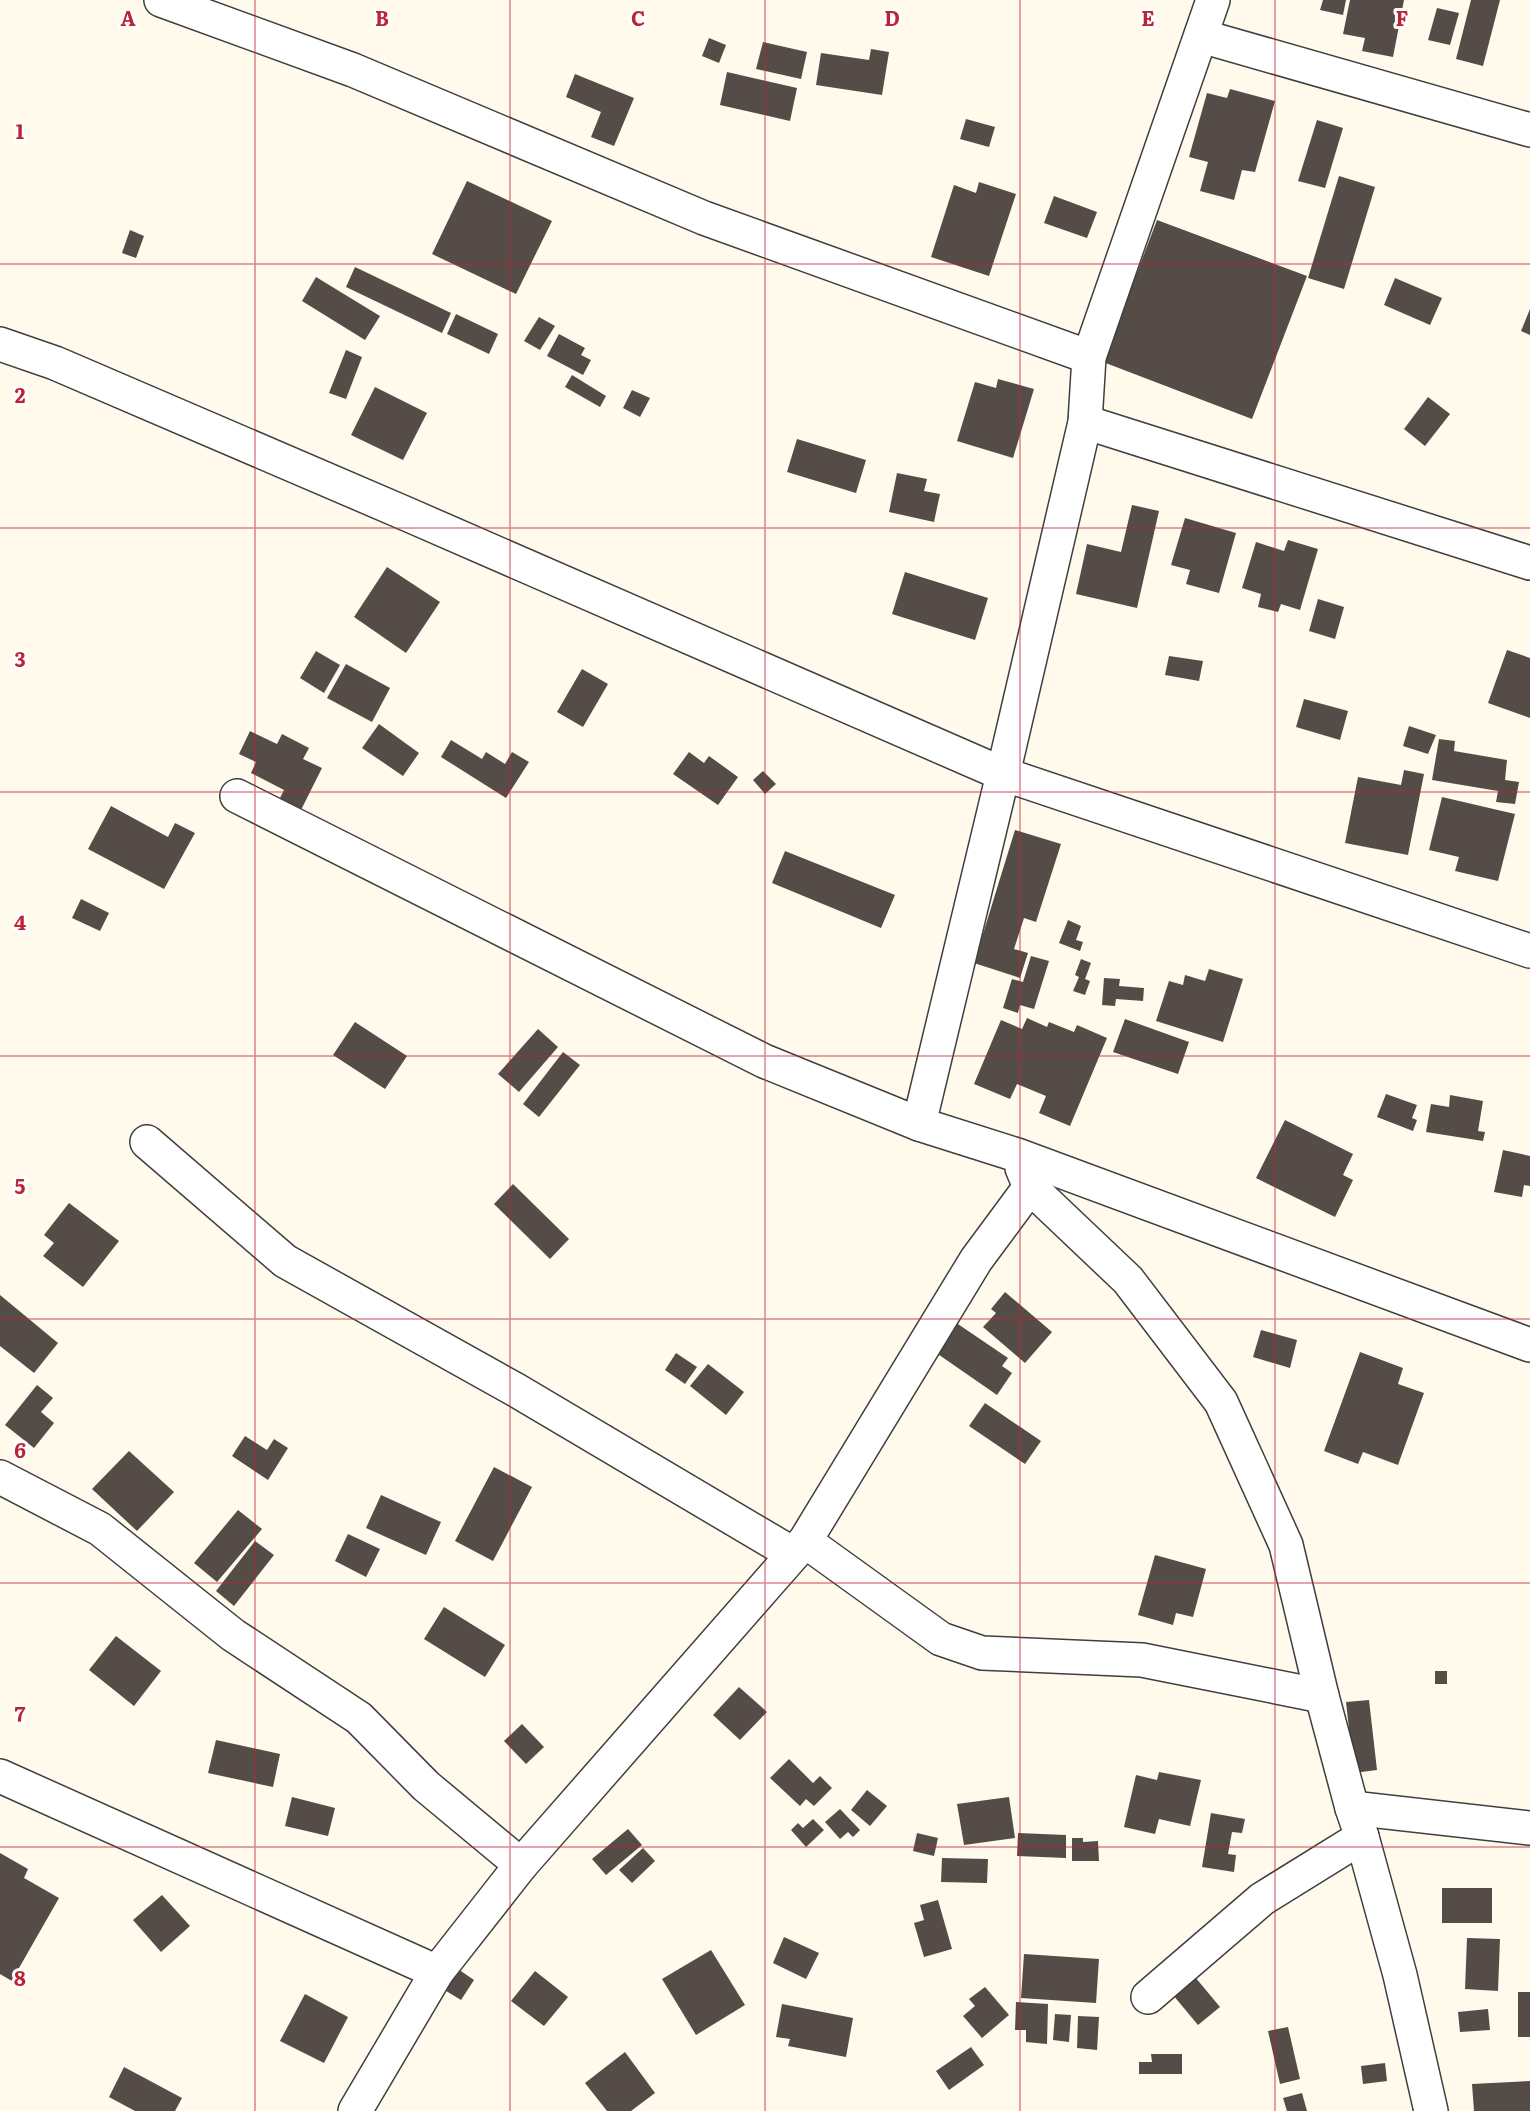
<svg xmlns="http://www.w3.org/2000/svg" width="1530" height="2111" font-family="Literata,serif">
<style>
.building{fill:#554c48}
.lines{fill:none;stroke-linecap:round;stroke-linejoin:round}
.street-casing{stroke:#3f3f3f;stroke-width:36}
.street{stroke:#fff;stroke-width:33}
.grid{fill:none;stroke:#bc2435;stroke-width:1.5;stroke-opacity:0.55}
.grid-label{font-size:20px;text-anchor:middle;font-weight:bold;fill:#bc2435;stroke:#fff;stroke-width:6;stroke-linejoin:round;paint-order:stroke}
</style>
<rect width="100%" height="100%" fill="#fffaeb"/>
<g class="building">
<polygon points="1323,0 1346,0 1343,15 1320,10"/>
<polygon points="1350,0 1404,0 1393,57 1362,51 1365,38 1343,34"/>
<polygon points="1471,0 1500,0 1483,66 1456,59"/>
<polygon points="1437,8 1459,13 1450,45 1428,40"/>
<polygon points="709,38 726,45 719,63 702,56"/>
<polygon points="763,42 807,52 801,79 756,69"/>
<polygon points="871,49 889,52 882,95 816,85 821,53 869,60"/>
<polygon points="727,72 797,88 790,121 720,105"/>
<polygon points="575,74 634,98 614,146 591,137 601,112 566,97"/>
<polygon points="1230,89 1275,101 1255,172 1242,170 1234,200 1200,191 1208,162 1189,157 1207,93 1227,98"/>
<polygon points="966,119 995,127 989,147 960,139"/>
<polygon points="1317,120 1343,128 1325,188 1298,181"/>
<polygon points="1339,176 1375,187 1344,289 1308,278"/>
<polygon points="467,181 552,221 516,294 432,254"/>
<polygon points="979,182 1016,194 989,276 931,257 954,185 976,193"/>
<polygon points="1054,196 1097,212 1087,238 1044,223"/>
<polygon points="1157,220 1307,276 1252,419 1103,362"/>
<polygon points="130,230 144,236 136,258 122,253"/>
<polygon points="355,267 451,313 442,333 346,287"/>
<polygon points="316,277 380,316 365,340 302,301"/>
<polygon points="1395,278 1442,298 1430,325 1384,305"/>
<polygon points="1530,309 1530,335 1521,331"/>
<polygon points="456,314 498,334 489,354 447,334"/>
<polygon points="539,317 555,326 540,350 524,341"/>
<polygon points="559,334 585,348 581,355 591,360 583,375 547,356"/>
<polygon points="346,350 362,357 346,399 329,393"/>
<polygon points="572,375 606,396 600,407 565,387"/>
<polygon points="998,379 1034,389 1013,458 957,441 975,382 996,388"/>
<polygon points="375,387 427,413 403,460 351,435"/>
<polygon points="632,390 650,398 640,417 623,408"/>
<polygon points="1428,397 1450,414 1425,446 1404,429"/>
<polygon points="797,439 866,460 856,493 787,472"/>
<polygon points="897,473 927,479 924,491 940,494 934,522 889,512"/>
<polygon points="1132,505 1159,511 1137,608 1076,594 1087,544 1121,552"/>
<polygon points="1185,518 1236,533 1219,593 1186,584 1190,570 1171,565"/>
<polygon points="1288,540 1318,549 1300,610 1281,604 1278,612 1258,607 1261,594 1242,588 1256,542 1284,551"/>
<polygon points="387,567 440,602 406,653 354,617"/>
<polygon points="905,572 988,598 975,640 892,614"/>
<polygon points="1318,599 1344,607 1335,639 1309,631"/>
<polygon points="1507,650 1530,658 1530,718 1488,703"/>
<polygon points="316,651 340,665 324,693 300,678"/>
<polygon points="1169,656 1203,661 1199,681 1165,675"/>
<polygon points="346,664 390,688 372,722 327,698"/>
<polygon points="582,669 608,684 583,727 557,712"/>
<polygon points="1304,699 1348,711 1340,740 1296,727"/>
<polygon points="379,724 419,753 403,776 362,748"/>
<polygon points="1409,726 1436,735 1428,754 1403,746"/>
<polygon points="250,731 277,744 282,734 309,748 303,759 322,768 299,814 277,804 284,790 251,773 256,762 239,754"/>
<polygon points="1439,739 1455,741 1454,751 1507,760 1505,780 1519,782 1515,804 1496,802 1498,791 1432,780"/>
<polygon points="451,740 482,759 486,752 505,764 512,752 529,762 506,798 441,757"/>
<polygon points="689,752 704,763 709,756 738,777 718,805 673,774"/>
<polygon points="1404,770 1424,774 1408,855 1345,843 1358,777 1401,785"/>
<polygon points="763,771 776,784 765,794 753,780"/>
<polygon points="1442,797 1515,814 1498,881 1455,871 1459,857 1429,850"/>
<polygon points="111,806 168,837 175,823 195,833 164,889 88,849"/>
<polygon points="1015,830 1061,844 1036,922 1024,918 1014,949 1028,953 1020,978 974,963"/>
<polygon points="785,851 895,895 881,928 772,883"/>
<polygon points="81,899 109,913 100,931 72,918"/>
<polygon points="1068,920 1081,926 1076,940 1083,942 1080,951 1059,943"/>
<polygon points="1031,956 1049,961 1034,1009 1020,1005 1018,1013 1003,1008 1012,979 1023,982"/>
<polygon points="1081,959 1091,963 1085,979 1090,981 1085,995 1073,991 1079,977 1075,975"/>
<polygon points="1209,969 1243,979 1223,1042 1156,1021 1169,981 1183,985 1185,975 1205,981"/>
<polygon points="1104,978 1120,979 1119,986 1144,988 1143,1001 1116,999 1115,1006 1102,1005"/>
<polygon points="1027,1018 1047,1027 1049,1022 1074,1032 1077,1025 1107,1038 1070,1126 1039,1113 1046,1096 1017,1084 1010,1099 974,1084 1001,1020 1022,1029"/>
<polygon points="1125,1019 1189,1042 1178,1074 1113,1052"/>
<polygon points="355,1022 407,1056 385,1089 333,1055"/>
<polygon points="538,1029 558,1047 519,1092 498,1074"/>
<polygon points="563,1052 580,1065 539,1117 523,1104"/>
<polygon points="1386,1094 1417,1105 1412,1118 1417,1120 1413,1131 1377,1117"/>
<polygon points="1450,1095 1483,1101 1478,1131 1485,1132 1483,1141 1426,1132 1431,1104 1449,1107"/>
<polygon points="1285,1120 1353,1154 1343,1175 1353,1180 1335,1217 1256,1178"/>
<polygon points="1503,1150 1530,1156 1530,1186 1524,1185 1522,1197 1494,1192"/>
<polygon points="513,1184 569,1239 550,1259 494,1204"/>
<polygon points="69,1203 119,1241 83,1287 43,1256 54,1243 44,1235"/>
<polygon points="1005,1292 1052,1332 1025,1363 983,1327 996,1313 991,1309"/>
<polygon points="0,1295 58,1343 34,1373 0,1346"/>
<polygon points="952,1320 1008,1358 1002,1366 1012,1373 997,1395 932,1350"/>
<polygon points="1261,1330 1297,1340 1290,1368 1253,1357"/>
<polygon points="1360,1352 1403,1368 1398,1384 1424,1393 1398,1465 1363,1452 1358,1464 1324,1451"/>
<polygon points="676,1353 697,1367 685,1384 665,1370"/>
<polygon points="708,1364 744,1392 726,1415 690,1386"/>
<polygon points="37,1385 53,1398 41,1412 54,1423 34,1448 5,1425"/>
<polygon points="985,1403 1041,1441 1025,1464 969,1426"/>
<polygon points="245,1436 267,1450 274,1439 288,1448 268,1480 232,1456"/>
<polygon points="129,1451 174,1492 137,1531 92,1489"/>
<polygon points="494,1467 532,1487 493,1561 455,1541"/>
<polygon points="381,1495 441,1522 426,1555 366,1528"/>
<polygon points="238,1510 262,1529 217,1582 194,1563"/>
<polygon points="348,1534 380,1549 366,1577 335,1561"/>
<polygon points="255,1541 274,1555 234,1606 216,1591"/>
<polygon points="1155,1555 1206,1569 1193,1617 1176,1613 1173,1625 1138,1615"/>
<polygon points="444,1607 505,1645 485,1677 424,1639"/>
<polygon points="116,1636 161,1671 134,1706 89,1670"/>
<rect x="1435" y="1671" width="12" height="13"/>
<polygon points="739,1687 767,1712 740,1740 713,1715"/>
<polygon points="1369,1700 1377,1770 1354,1773 1346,1702"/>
<polygon points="522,1724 544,1747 526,1764 504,1741"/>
<polygon points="216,1740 280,1754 273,1787 208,1773"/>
<polygon points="789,1759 813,1783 820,1776 832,1788 814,1806 806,1799 800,1806 770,1778"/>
<polygon points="1159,1772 1201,1780 1190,1826 1159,1819 1155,1834 1124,1827 1136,1775 1157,1780"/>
<polygon points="867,1790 887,1806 870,1826 851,1810"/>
<polygon points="292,1797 335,1808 328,1836 285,1826"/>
<polygon points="1009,1797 1015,1838 964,1845 957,1804"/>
<polygon points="840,1809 860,1830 853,1837 848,1832 840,1839 825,1822"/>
<polygon points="1211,1813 1245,1819 1242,1833 1232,1832 1228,1854 1236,1855 1234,1872 1202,1867"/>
<polygon points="813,1819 824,1830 806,1847 791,1830 798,1823 803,1828"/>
<polygon points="628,1829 642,1845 606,1875 592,1859"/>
<polygon points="917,1833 938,1838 934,1856 913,1851"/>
<polygon points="1018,1833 1066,1835 1066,1858 1017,1856"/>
<polygon points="1072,1838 1083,1838 1083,1842 1098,1841 1099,1861 1072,1861"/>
<polygon points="643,1848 655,1861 632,1883 619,1870"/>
<polygon points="0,1853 28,1869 24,1878 59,1898 19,1968 24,1971 17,1984 0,1974"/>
<polygon points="942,1858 988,1859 987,1883 941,1882"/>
<rect x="1442" y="1888" width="50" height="35"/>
<polygon points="162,1895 190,1926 161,1952 133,1920"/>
<polygon points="938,1900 952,1949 924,1957 914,1923 924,1920 920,1905"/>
<polygon points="784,1937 819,1953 806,1979 773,1963"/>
<polygon points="1467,1938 1500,1939 1498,1991 1465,1989"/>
<polygon points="711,1950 745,2005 696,2035 662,1979"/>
<polygon points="1024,1954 1099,1959 1096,2003 1021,1998"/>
<polygon points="452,1965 474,1980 461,2000 438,1986"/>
<polygon points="535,1971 568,1997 544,2026 511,2001"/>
<polygon points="1195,1977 1220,2007 1198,2025 1173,1995"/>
<polygon points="985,1987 1009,2015 982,2038 963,2016 975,2006 969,1999"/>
<rect x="1518" y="1992" width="12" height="45"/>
<polygon points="305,1994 348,2017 324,2063 280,2041"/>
<polygon points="1016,2002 1048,2004 1047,2044 1026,2042 1026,2030 1015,2030"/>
<polygon points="782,2004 853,2018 846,2057 788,2046 790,2039 776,2037"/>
<polygon points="1488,2009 1490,2030 1460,2032 1458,2012"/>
<polygon points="1055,2014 1071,2015 1069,2042 1053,2040"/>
<polygon points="1078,2016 1099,2017 1097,2050 1077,2048"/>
<polygon points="1288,2027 1300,2079 1280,2084 1268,2031"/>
<polygon points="971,2047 984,2065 949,2090 936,2071"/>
<polygon points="625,2052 655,2093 631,2111 607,2111 585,2083"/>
<polygon points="1151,2054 1182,2054 1182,2074 1139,2074 1139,2062 1152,2062"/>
<polygon points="1385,2063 1387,2081 1363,2084 1361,2066"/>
<polygon points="124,2067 182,2098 175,2111 135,2111 109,2097"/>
<polygon points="1530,2081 1530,2111 1474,2111 1472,2084"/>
<polygon points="1302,2093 1307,2111 1287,2111 1283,2098"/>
</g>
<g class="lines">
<g class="street-casing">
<g id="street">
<polyline points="161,0 353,70 704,218 1089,357"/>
<polyline points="1213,0 1089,357 1085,422 1003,774 919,1124 1017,1155 1530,1345"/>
<polyline points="1201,36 1530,130"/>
<polyline points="0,344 55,363 409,515 1003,774 1530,951"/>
<polyline points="1085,422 1530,563"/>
<polyline points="237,796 764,1061 919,1124"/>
<polyline points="147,1142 285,1261 516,1390 793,1554"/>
<polyline points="1022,1168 1030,1187 1128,1280 1221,1402 1286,1545 1322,1696 1352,1808 1362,1837 1400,1975 1431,2111"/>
<polyline points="0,1477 100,1529 233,1635 359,1718 426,1786 521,1865"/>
<polyline points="805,1541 941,1639 982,1653 1142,1660 1322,1696"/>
<polyline points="0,1776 437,1972"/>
<polyline points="1352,1808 1530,1828"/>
<polyline points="1148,1997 1262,1899 1362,1837"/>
<polyline points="355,2111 437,1972 521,1865 805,1541 976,1260 1030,1187"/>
</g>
</g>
<use href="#street" class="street"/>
</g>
<path class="grid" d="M255 0V2111M510 0V2111M765 0V2111M1020 0V2111M1275 0V2111M0 264H1530M0 528H1530M0 792H1530M0 1056H1530M0 1319H1530M0 1583H1530M0 1847H1530"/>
<g class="grid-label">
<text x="128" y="26">A</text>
<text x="382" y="26">B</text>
<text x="638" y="26">C</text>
<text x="892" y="26">D</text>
<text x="1148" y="26">E</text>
<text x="1402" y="26">F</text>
<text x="20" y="139">1</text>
<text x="20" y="403">2</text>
<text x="20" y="667">3</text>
<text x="20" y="930">4</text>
<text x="20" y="1194">5</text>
<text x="20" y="1458">6</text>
<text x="20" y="1722">7</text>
<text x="20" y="1986">8</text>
</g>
</svg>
